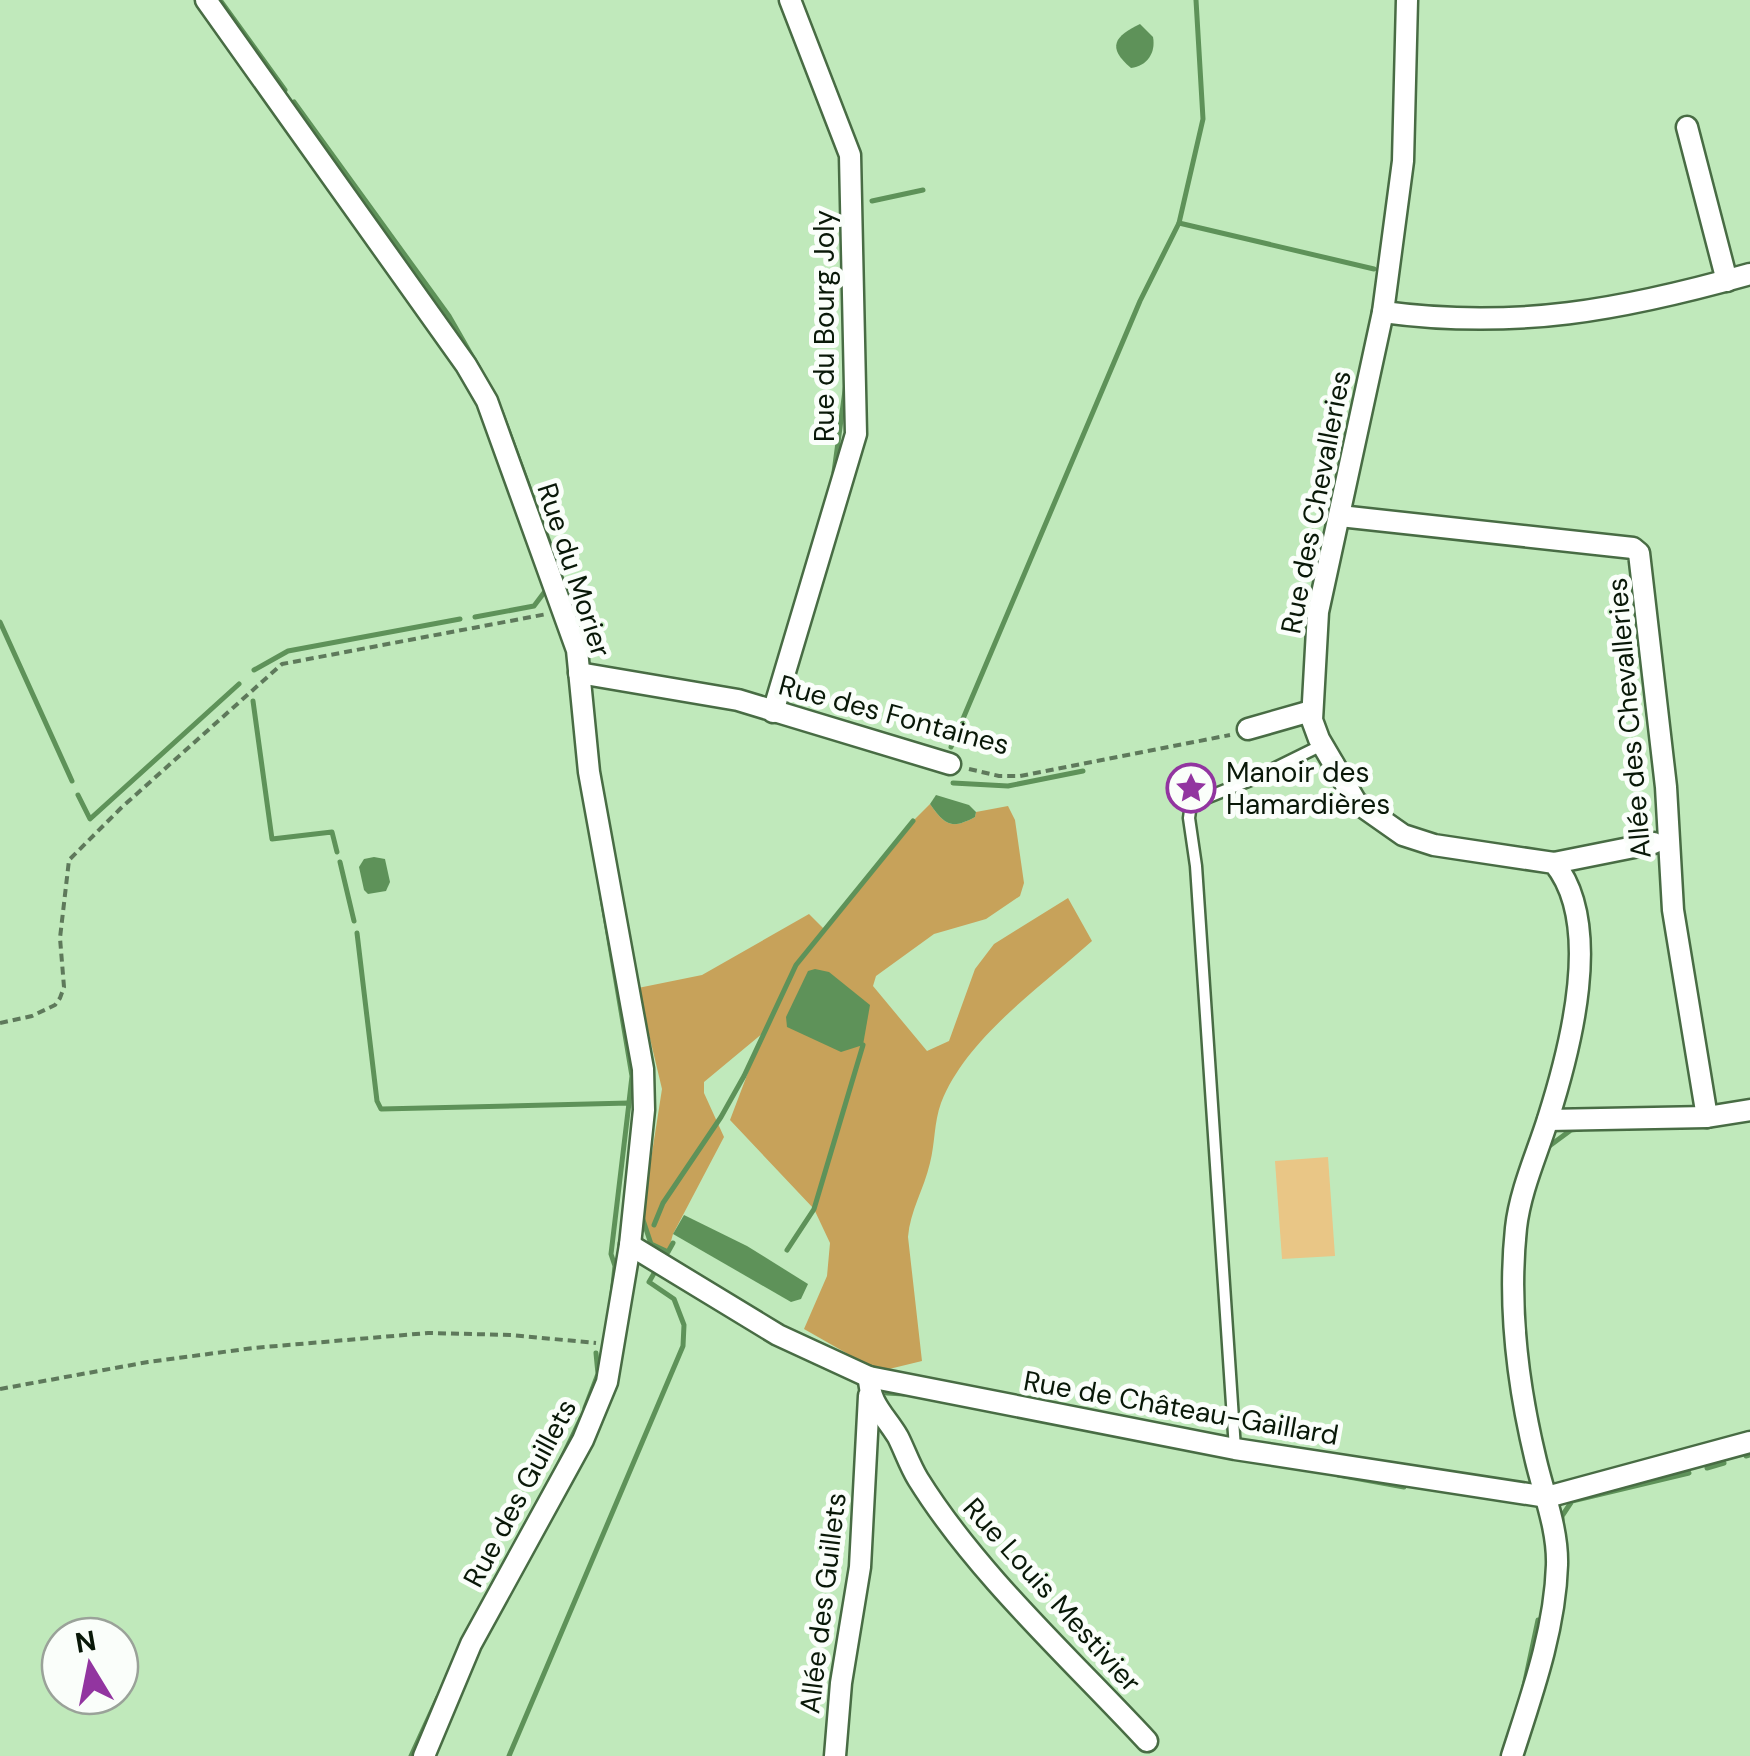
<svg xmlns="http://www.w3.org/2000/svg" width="1750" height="1756" font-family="'DM Sans',sans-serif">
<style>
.green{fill:#e9c686}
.forest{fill:#c7a25a}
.water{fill:#5e9259}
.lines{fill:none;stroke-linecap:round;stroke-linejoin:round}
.stream{stroke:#5e9259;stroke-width:5}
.lane-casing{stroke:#486c44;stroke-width:15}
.street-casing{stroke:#486c44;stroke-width:25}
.path{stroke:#5e795b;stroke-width:4;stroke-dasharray:8 5;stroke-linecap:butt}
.lane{stroke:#fff;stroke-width:10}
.street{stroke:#fff;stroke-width:20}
.labels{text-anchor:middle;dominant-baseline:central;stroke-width:10;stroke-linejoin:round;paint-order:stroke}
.street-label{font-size:28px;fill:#091808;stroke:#fafefa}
.poi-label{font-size:28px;fill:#091808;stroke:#fafefa;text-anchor:start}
</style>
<rect width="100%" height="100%" fill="#c0e9bb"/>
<polygon class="green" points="1328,1157 1335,1256 1282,1259 1275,1161"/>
<path class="forest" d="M930 804C945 825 951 830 975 817L976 812 1008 806 1015 820 1024 883 1020 896 986 919 934 934 876 976 873 986 927 1051 949 1041 975 969 994 944 1068 898 1092 941C1040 988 967 1037 941 1103 934 1122 935 1144 930 1163 924 1189 910 1211 908 1237L922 1361 885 1370 862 1362 804 1329 827 1276 830 1243 814 1209 730 1120 763 1033 704 1082V1093L724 1137 673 1234 668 1252 651 1244 642 1217 662 1089 638 988 702 975 809 914 826 931 913 821Z"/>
<g class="water">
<path d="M1140 24 1153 37C1156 53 1147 66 1131 68 1106 47 1115 36 1140 24Z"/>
<path d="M936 795 969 805 976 812 975 817C951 830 945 825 930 804Z"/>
<polygon points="374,857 385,859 390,882 386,891 368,894 364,890 359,867 364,859"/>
<polygon points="815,969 829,972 870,1005 863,1045 841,1052 787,1027 786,1017 808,971"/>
<polygon points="684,1215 747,1246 808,1284 801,1299 791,1302 673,1234"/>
</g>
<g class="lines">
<g class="stream">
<polyline points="220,0 285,90"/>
<polyline points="294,102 449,316 480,370"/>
<polyline points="872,201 923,190"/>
<polyline points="1179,223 1374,269"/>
<polyline points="501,411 551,547"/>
<polyline points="834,472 846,383"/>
<polyline points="475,617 534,606 546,590 545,586"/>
<polyline points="0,622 72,781"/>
<polyline points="254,670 288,651 460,619"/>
<polyline points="253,701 272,839 332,832 337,852"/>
<polyline points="951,747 1140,301 1179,223 1203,119 1196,0"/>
<polyline points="953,783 1008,786 1083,771"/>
<polyline points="78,795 90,819 239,684"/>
<polyline points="340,862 354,921"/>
<polyline points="602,898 632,1076 629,1102"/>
<polyline points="357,933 377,1101 381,1109 629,1103 611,1254 615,1266 612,1295"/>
<polyline points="1548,1147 1571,1130 1581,1129"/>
<polyline points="642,1217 651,1244 668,1252 673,1243"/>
<polyline points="654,1225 663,1203 721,1117 744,1076 796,965 913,821"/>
<polyline points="787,1250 814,1209 863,1045"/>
<polyline points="887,1393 904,1394"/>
<polyline points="585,1408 598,1374 596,1353"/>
<polyline points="1746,1456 1750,1455"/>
<polyline points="1707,1468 1724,1463"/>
<polyline points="556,1470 581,1418"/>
<polyline points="1338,1475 1404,1487"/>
<polyline points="1562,1524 1562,1516 1572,1501 1689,1473"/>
<polyline points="1524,1686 1538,1620"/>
<polyline points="411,1756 438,1697"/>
<polyline points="509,1756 683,1346 684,1325 674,1299 649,1282 656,1270"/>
</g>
<g class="lane-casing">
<polyline id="lane" points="1235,1449 1196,866 1189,818 1191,804 1253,779 1322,745"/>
</g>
<g class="street-casing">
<g id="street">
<polyline points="206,0 466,365 487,401 577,650 589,772 643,1069 644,1110 630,1245 607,1382 583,1440 471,1644 424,1756"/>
<path d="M1407 0 1403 161 1383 312 1318 612 1312 720 1319 739 1356 802 1403 835 1434 845 1554 863C1604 924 1570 1050 1548 1119 1537 1154 1520 1191 1516 1228 1508 1304 1518 1387 1536 1461 1544 1495 1558 1529 1557 1565 1555 1630 1532 1694 1512 1756"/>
<polyline points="1687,127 1727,281"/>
<path d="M1383 312C1516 330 1622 310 1750 274"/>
<polyline points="1340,516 1633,548 1639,553 1666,787 1673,910 1707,1117"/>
<polyline points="579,673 738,700 950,764"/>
<polyline points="773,712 856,434 850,155 790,0"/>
<polyline points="1248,729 1311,711"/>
<polyline points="1554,863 1654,843"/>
<polyline points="1548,1120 1707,1117 1750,1110"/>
<polyline points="630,1245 778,1335 869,1377 1235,1449 1547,1497 1750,1442"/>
<path d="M869 1377C869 1404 885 1415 898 1437 905 1451 910 1466 918 1479 977 1574 1071 1659 1147 1741"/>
<polyline points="835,1756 841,1683 860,1567 869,1396"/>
</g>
</g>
<g class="path">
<polyline points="969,769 999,776 1020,776 1230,735"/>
<polyline points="0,1023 32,1016 55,1005 60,998 64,987 60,938 69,860 121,808 282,664 547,614"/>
<polyline points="0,1389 148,1362 253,1348 428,1333 511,1335 596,1343"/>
</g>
<use href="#lane" class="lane"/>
<use href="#street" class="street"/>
</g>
<defs>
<g id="sight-ring" transform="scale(2.5)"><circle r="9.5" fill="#fafefa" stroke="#9235a0" stroke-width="1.5"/><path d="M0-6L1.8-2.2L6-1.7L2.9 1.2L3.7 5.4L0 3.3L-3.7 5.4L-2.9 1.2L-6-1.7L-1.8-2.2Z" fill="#9235a0"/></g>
</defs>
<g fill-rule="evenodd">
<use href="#sight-ring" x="1191" y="788"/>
</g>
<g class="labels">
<g class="street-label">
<text transform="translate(824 326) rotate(-90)">Rue du Bourg Joly</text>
<text transform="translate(1316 502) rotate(-79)">Rue des Chevalleries</text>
<text transform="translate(574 570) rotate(72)">Rue du Morier</text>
<text transform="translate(894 715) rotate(15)">Rue des Fontaines</text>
<text transform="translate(1629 718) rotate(-95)">Allée des Chevalleries</text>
<text transform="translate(1181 1408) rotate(10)">Rue de Château-Gaillard</text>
<text transform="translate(520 1493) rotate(-62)">Rue des Guillets</text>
<text transform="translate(1052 1595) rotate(48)">Rue Louis Mestivier</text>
<text transform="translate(823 1603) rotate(-83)">Allée des Guillets</text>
</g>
<g class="poi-label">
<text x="1226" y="772">Manoir des<tspan x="1226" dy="32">Hamardières</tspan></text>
</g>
</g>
<g transform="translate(90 1666) rotate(350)"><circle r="48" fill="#fafefa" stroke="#9aa299" stroke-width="2.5"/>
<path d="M0-8L18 38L0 25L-18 38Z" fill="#9235a0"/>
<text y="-15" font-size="28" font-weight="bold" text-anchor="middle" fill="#091808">N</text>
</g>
</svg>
